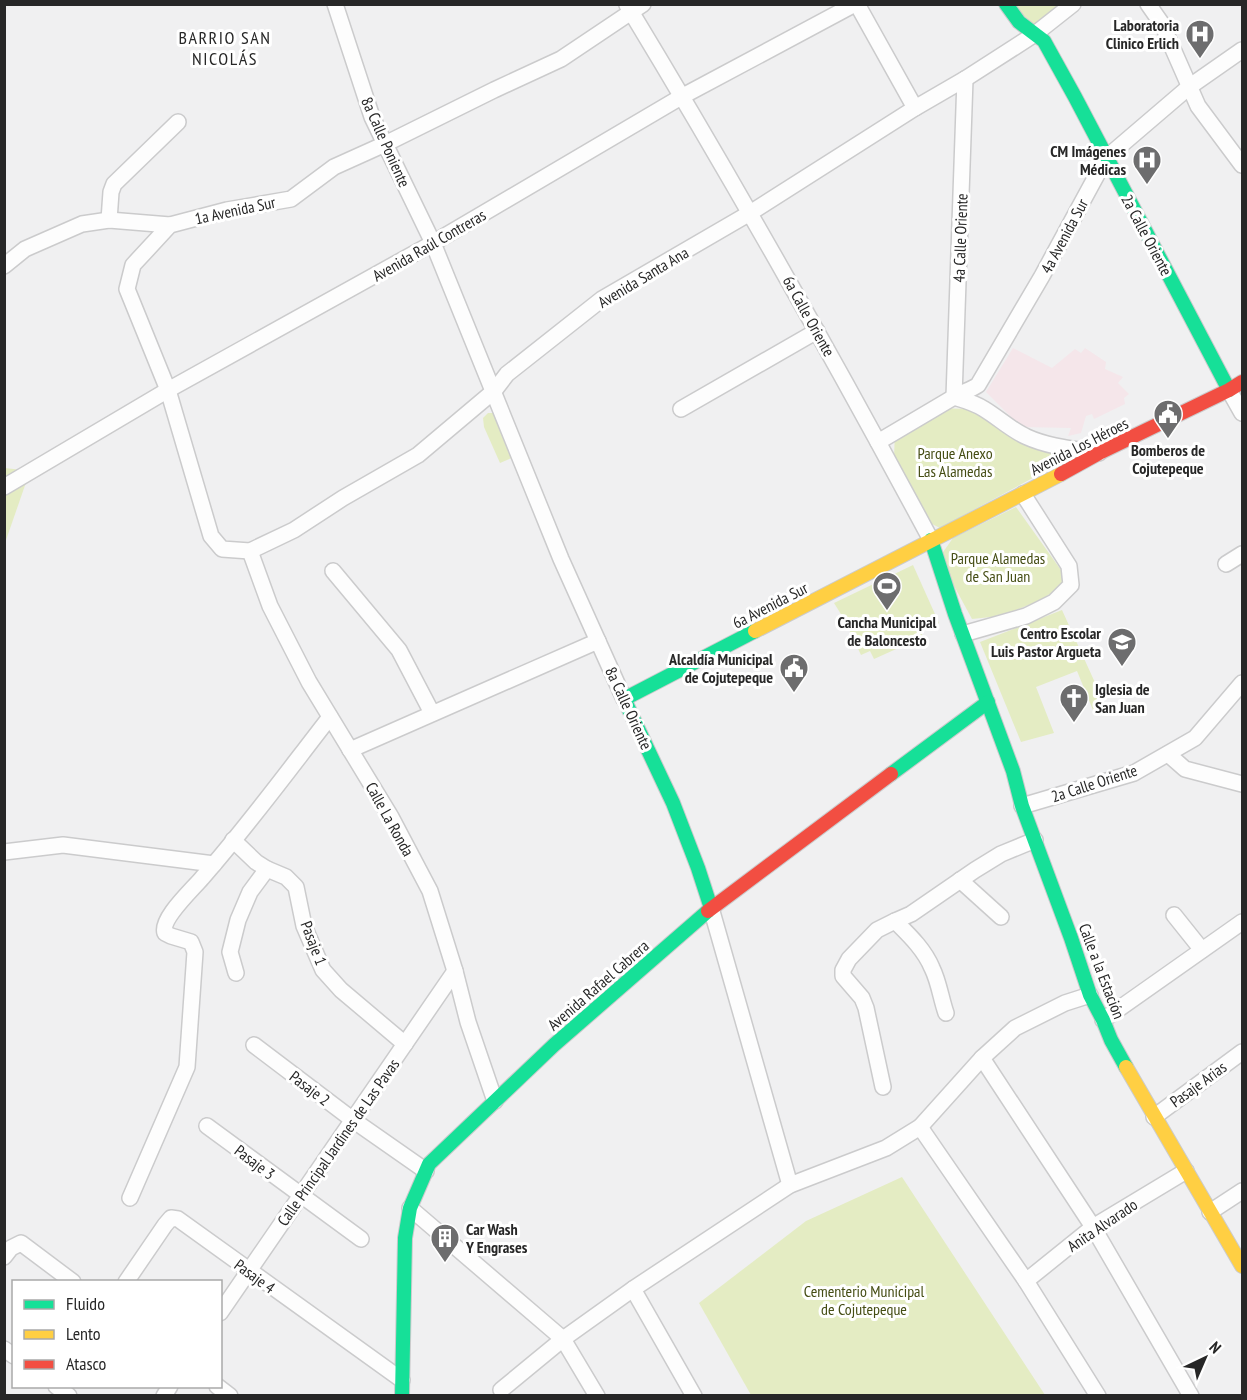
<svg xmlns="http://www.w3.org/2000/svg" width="1247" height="1400" font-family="'PT Sans Narrow',sans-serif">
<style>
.commercial{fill:#f5e6ea}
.green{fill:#e4ecc3}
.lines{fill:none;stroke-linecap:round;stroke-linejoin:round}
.street-casing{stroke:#cbcbcc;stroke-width:18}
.fast-casing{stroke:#cbcbcc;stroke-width:16}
.slow-casing{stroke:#cbcbcc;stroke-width:16}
.jam-casing{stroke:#cbcbcc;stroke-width:16}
.street{stroke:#fdfdfd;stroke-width:15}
.fast{stroke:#16e098;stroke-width:14}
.slow{stroke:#ffcf43;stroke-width:14}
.jam{stroke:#f24e42;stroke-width:14}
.labels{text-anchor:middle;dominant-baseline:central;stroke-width:6;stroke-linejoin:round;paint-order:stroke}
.poi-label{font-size:16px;font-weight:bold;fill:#272727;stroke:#fff;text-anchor:end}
.street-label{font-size:16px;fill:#272727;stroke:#fff}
.park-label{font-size:16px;fill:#454d14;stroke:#fff}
.neighbourhood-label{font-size:18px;letter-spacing:1.5px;fill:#272727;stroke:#fff}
</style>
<rect width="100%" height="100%" fill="#f0f0f1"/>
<polygon class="commercial" points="1013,348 1052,368 1075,349 1081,353 1085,348 1106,362 1105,369 1123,377 1118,383 1129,394 1124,398 1125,404 1094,419 1092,414 1086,416 1081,433 1068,436 1071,428 1021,427 986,392"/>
<g class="green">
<polygon points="1012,5 1066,5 1034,25"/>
<polygon points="934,408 971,409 1024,440 1068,459 940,528 932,524 925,515 894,457 895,431"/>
<polygon points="488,413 494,413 516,456 500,463 484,427 483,418"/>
<polygon points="5,468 30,471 5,543"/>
<polygon points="1016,507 1061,570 1064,580 1057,589 1041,600 1001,616 972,619 953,584 941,555 953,538"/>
<polygon points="913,565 939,623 920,629 923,637 874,659 870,651 861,655 844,619 834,603"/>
<polygon points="1062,610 1107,709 1095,715 1077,671 1036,687 1054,733 1021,742 980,642"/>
<polygon points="902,1177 1045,1395 751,1395 699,1303 806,1221"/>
</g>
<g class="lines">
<g class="street-casing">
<g id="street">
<polyline points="335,4 372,117 433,243 561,559 624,699"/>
<polyline points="643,4 561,59 494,90 385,144 334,167 291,199 227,210 170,225 133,265 127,289 168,390 211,536 222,549 250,551 294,530 343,498 418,455 494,391 507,374 602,299 750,213 915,108 965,79 1035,34 1073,4"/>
<polyline points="857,4 915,108"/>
<polyline points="1148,4 1162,24 1198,106 1242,165"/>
<path d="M627 5C733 180 834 359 931 540"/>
<polyline points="109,220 111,192 114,184 178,122"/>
<polyline points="4,266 25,249 82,224 109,220 170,225"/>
<polyline points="1229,390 1242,413"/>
<polyline points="954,397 965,79"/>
<path d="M954 397C964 400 975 403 984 409 999 418 1011 430 1027 437 1049 447 1075 449 1099 453"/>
<polyline points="681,409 817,331"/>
<path d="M878 442 954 397C962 392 971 390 978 385L1042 276 1106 158 1189 87 1242 50"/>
<polyline points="4,487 168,390 433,243 681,97 855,4"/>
<polyline points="250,551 270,606 309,682 391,817 430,891 455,971 468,1022 495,1101"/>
<polyline points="1226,564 1242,554"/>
<polyline points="333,571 399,650 432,713"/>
<polyline points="963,634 1026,616 1054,602 1071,585 1069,566 1023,494"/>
<polyline points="350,750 598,641"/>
<polyline points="1168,754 1185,769 1242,784"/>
<polyline points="1022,806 1134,773 1195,738 1242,683"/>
<polyline points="233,840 256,862 267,869 286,877 296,887 304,926 323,970 341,990 405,1044"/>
<polyline points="4,852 63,845 214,864"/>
<polyline points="960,880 1001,917"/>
<polyline points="711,908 790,1185"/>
<polyline points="1174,915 1202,950"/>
<path d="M895 921C909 935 924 949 932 968 939 982 941 999 946 1013"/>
<polyline points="236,973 230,952 238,920 250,892 267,869"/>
<polyline points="1103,1020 1242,922"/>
<polyline points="254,1045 353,1120 426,1171"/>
<polyline points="982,1058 1093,1227 1191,1396"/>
<polyline points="883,1087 866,1008 862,998 843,976 843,970 849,959 877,930 895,921 911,914 975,870 1001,854 1035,840"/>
<polyline points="1154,1117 1242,1052"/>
<polyline points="207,1126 361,1239"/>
<polyline points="920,1127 1026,1281 1093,1227 1186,1171"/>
<path d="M130 1198 187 1067 195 952 191 942 171 936 165 933C160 919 192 890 202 878 247 827 288 771 330 717"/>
<polyline points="410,1208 563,1339 597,1396"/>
<polyline points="1210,1212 1242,1191"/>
<polyline points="4,1257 11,1248 21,1243 73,1282"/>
<polyline points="1026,1281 1098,1396"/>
<polyline points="126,1282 165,1225 171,1218 178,1219 402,1380"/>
<polyline points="633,1289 694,1396"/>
<polyline points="220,1313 455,971"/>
<polyline points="4,1349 14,1356"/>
<polyline points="56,1386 69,1396"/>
<polyline points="217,1386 230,1396"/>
<polyline points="501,1390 563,1339 633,1289 790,1185 886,1148 920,1127 982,1058 1015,1028 1065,1003 1090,995"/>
<polyline points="164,1396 170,1386"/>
</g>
</g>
<g class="fast-casing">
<g id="fast">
<polyline points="1006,4 1019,22 1044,41 1075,97 1229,390"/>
<polyline points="931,540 955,614 1013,771 1022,806 1071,938 1090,995 1103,1020 1111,1040 1126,1067"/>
<polyline points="891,774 988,702"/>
<polyline points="711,908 698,868 673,803 624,699 755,631"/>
<polyline points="402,1396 405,1238 410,1208 429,1164 554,1045 708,911"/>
</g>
</g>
<g class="slow-casing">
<g id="slow">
<polyline points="755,631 1061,474"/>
<polyline points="1126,1067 1242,1266"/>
</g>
</g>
<g class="jam-casing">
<g id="jam">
<polyline points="1061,474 1099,453 1229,390 1242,382"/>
<polyline points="708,911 891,774"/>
</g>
</g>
<use href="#street" class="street"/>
<use href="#fast" class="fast"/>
<use href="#slow" class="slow"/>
<use href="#jam" class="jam"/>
</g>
<defs>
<g id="hospital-pin" transform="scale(1.5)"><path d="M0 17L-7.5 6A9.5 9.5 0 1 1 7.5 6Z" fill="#6d6d6e" stroke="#fff"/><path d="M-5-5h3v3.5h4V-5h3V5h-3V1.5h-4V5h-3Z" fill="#fff"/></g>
<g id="civic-pin" transform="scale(1.5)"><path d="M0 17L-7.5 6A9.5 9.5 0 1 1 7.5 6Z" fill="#6d6d6e" stroke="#fff"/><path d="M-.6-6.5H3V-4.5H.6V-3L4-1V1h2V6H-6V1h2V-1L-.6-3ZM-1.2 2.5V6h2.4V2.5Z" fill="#fff"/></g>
<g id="stadium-pin" transform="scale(1.5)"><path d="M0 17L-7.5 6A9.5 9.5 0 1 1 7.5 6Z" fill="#6d6d6e" stroke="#fff"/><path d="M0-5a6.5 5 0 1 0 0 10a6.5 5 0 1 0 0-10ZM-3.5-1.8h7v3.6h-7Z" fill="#fff"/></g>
<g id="school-pin" transform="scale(1.5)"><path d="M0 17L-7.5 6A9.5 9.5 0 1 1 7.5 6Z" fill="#6d6d6e" stroke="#fff"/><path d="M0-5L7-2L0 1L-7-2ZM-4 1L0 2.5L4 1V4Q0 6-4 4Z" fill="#fff"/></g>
<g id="church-pin" transform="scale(1.5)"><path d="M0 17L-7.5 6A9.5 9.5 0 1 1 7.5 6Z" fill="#6d6d6e" stroke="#fff"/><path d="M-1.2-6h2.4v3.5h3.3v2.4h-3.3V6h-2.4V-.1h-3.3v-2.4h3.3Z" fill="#fff"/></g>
<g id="building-pin" transform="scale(1.5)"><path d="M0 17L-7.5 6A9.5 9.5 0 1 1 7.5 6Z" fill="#6d6d6e" stroke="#fff"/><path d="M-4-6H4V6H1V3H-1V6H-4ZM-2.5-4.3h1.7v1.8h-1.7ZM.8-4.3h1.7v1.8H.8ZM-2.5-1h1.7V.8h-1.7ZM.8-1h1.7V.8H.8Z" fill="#fff"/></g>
</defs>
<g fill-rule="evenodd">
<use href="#hospital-pin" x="1200" y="34"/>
<use href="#hospital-pin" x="1147" y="160"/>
<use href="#civic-pin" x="1168" y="414"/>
<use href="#stadium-pin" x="887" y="586"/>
<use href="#school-pin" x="1122" y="642"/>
<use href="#civic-pin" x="794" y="668"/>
<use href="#church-pin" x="1074" y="698"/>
<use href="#building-pin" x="445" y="1238"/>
</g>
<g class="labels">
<g class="poi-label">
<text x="1179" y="25">Laboratoria<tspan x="1179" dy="18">Clinico Erlich</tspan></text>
<text x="1126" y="151">CM Imágenes<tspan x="1126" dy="18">Médicas</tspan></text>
<text x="1168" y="450" text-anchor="middle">Bomberos de<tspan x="1168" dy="18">Cojutepeque</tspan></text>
<text x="887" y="622" text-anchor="middle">Cancha Municipal<tspan x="887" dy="18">de Baloncesto</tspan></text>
<text x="1101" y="633">Centro Escolar<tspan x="1101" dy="18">Luis Pastor Argueta</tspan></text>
<text x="773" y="659">Alcaldía Municipal<tspan x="773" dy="18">de Cojutepeque</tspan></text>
<text x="1095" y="689" text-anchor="start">Iglesia de<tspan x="1095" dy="18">San Juan</tspan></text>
<text x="466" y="1229" text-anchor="start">Car Wash<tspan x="466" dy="18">Y Engrases</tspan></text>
</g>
<g class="street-label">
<text transform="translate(386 142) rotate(66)">8a Calle Poniente</text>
<text transform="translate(235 210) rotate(-12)">1a Avenida Sur</text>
<text transform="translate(1147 235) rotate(62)">2a Calle Oriente</text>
<text transform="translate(1064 236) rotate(-62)">4a Avenida Sur</text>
<text transform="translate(960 238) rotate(-88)">4a Calle Oriente</text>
<text transform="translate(429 245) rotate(-30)">Avenida Raúl Contreras</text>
<text transform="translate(643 277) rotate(-31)">Avenida Santa Ana</text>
<text transform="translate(809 316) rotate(61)">6a Calle Oriente</text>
<text transform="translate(1079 446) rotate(-27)">Avenida Los Héroes</text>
<text transform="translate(770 605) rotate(-27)">6a Avenida Sur</text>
<text transform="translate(629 708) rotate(65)">8a Calle Oriente</text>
<text transform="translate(1094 783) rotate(-18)">2a Calle Oriente</text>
<text transform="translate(390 819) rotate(61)">Calle La Ronda</text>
<text transform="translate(314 943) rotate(69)">Pasaje 1</text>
<text transform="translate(1102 971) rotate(69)">Calle a la Estación</text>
<text transform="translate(598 985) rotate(-41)">Avenida Rafael Cabrera</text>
<text transform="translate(1198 1084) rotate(-36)">Pasaje Arias</text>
<text transform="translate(310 1088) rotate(37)">Pasaje 2</text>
<text transform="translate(338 1142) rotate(-55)">Calle Principal Jardines de Las Pavas</text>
<text transform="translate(255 1162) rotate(37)">Pasaje 3</text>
<text transform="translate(1102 1225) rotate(-34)">Anita Alvarado</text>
<text transform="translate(255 1276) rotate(36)">Pasaje 4</text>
</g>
<g class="park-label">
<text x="955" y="453">Parque Anexo<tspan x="955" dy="18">Las Alamedas</tspan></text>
<text x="998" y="558">Parque Alamedas<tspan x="998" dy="18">de San Juan</tspan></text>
<text x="864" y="1291">Cementerio Municipal<tspan x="864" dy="18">de Cojutepeque</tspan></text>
</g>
<g class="neighbourhood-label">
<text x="225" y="37">BARRIO SAN<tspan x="225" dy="21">NICOLÁS</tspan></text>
</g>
</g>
<rect width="1247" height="1400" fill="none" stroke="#272727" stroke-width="12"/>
<rect x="12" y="1280" width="210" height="108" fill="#ffffff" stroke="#a9a9a9" stroke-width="1.5"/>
<rect x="24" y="1300" width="30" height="9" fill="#16e098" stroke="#a9a9a9" stroke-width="1.5"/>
<text x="66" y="1310" font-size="18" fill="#272727">Fluido</text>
<rect x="24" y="1330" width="30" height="9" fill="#ffcf43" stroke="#a9a9a9" stroke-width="1.5"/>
<text x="66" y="1340" font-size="18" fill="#272727">Lento</text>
<rect x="24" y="1360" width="30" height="9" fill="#f24e42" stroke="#a9a9a9" stroke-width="1.5"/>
<text x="66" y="1370" font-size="18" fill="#272727">Atasco</text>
<g transform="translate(1205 1358) rotate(44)" stroke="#ffffff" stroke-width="4.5" paint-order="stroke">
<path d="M0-4.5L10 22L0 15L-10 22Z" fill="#272727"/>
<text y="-9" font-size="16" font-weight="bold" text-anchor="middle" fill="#272727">N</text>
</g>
</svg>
